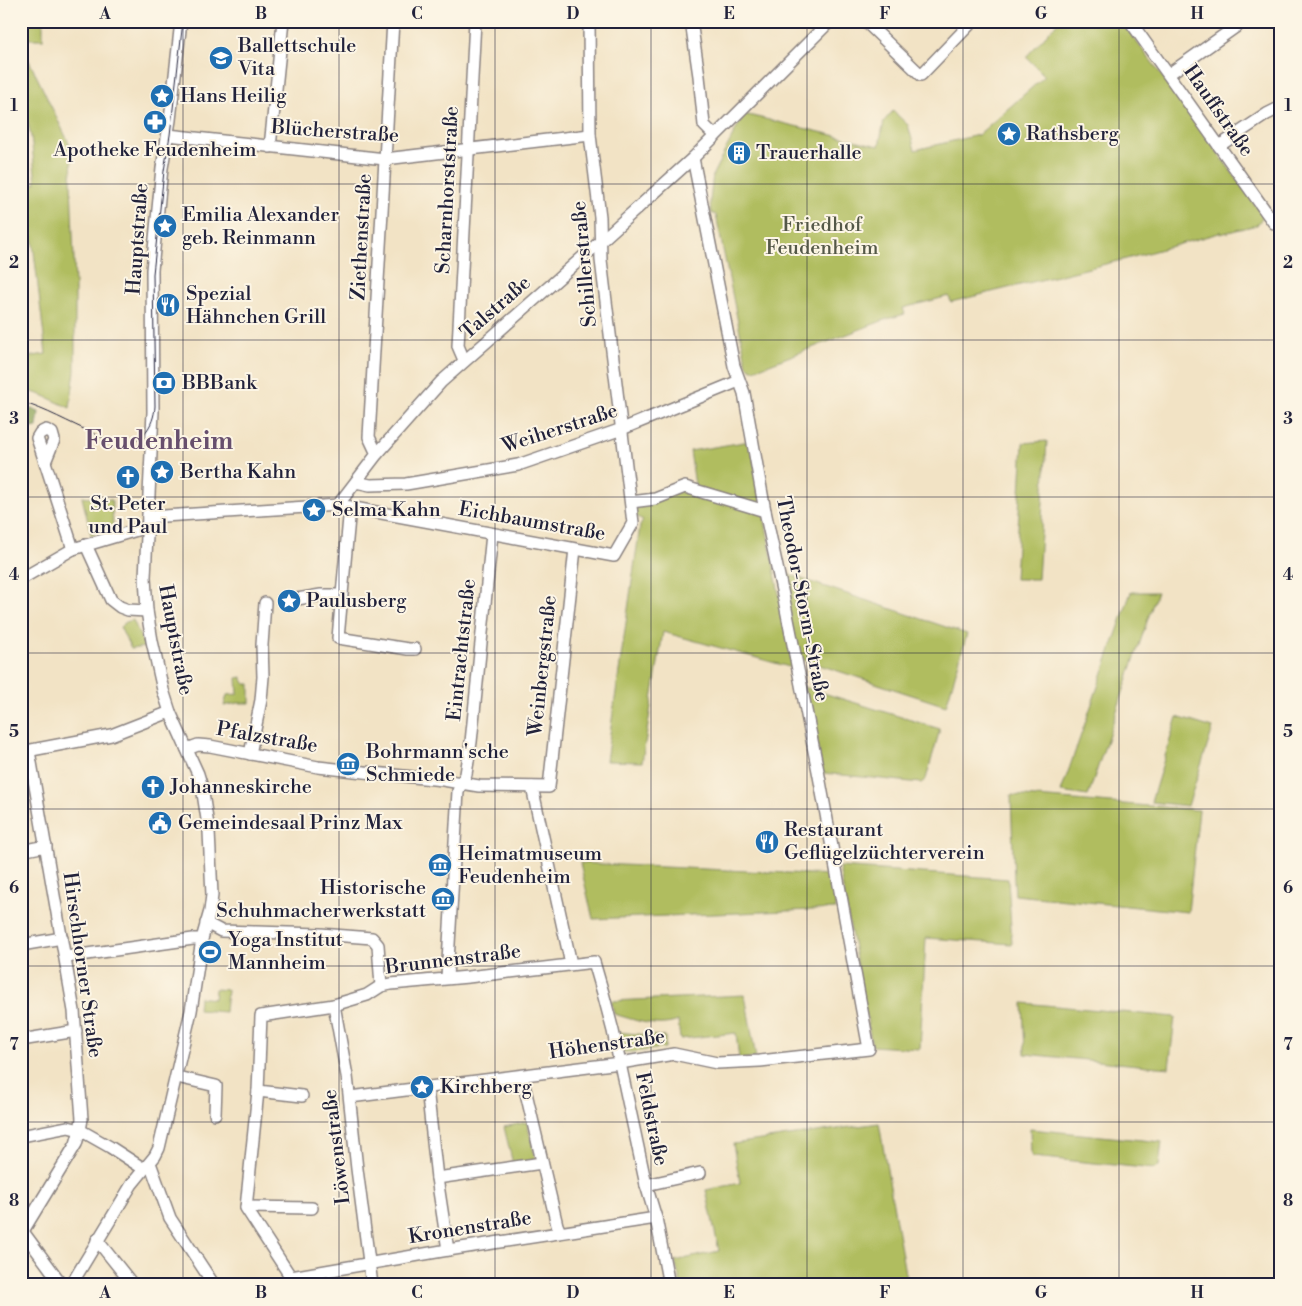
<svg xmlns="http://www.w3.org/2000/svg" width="1302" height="1306" font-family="'Libre Bodoni',serif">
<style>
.green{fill:#b0bd5f;stroke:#69704d}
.forest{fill:#8ca456;stroke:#576348}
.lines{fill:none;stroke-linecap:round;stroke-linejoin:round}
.minor-casing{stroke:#8a8280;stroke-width:14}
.minor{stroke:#fff;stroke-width:11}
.tram{stroke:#22223b;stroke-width:1}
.grid{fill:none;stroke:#22223b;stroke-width:1;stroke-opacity:0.55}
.labels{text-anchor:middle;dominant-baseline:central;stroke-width:4;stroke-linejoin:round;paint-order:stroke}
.poi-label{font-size:20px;fill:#22223b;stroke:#fcf5e5;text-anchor:start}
.street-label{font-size:20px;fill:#22223b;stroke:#fcf5e5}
.park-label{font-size:20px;fill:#545848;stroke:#fcf5e5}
.district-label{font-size:25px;font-weight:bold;fill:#674f6d;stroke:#fcf5e5}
.neatline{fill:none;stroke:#22223b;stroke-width:2}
.grid-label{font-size:16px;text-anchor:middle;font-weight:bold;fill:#22223b}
</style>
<rect width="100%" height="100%" fill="#fcf5e5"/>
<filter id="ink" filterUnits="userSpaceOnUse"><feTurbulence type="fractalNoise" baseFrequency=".02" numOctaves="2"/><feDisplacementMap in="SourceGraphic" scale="10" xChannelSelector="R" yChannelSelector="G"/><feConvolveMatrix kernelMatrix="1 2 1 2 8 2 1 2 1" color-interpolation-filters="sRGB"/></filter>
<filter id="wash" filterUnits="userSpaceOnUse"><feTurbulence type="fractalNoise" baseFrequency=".0096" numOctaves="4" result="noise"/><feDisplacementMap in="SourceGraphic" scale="20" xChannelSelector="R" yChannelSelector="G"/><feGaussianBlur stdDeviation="1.12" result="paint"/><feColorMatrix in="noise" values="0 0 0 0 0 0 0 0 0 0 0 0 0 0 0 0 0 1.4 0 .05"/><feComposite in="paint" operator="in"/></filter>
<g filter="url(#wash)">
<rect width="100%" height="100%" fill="#f2e3c5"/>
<g class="green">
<rect x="21" y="21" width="22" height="18"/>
<polygon points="1059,21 1121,21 1185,106 1263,216 1257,225 1220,234 1220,231 1219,233 1126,259 951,302 949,296 903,308 905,314 887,319 754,370 747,366 716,215 711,213 710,201 713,174 744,114 879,146 884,121 893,111 908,125 915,150 978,135 1045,76 1026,57"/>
<polygon points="21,44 68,141 72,151 71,183 75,285 75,371 70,408 42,395 21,389 21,358 46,354 32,235 21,236 21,185 36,183 31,136 21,95"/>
<polygon points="750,441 793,668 663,632 642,762 606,761 640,526 643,521 635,515 637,505 695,485 690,451"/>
<polygon points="1047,441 1038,579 1015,579 1023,443"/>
<polygon points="82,497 112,500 113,527 91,535"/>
<polygon points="781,572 967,634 946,706 798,658"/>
<polygon points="1131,592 1157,592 1088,796 1061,792"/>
<polygon points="133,620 145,647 131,649 120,627 126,622"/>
<polygon points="242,677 242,680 246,684 250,684 250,703 238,703 224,706 227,695 238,694 237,678"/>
<polygon points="804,687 940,729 926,779 921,783 823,773"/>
<polygon points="1177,717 1213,728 1188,806 1151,802"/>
<polygon points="1011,795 1199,810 1188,912 1015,895 1014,881"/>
<polygon points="580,863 830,875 836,909 593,919"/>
<polygon points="839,867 1008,879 1012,944 926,938 920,1049 872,1046"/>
<polygon points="215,989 227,990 225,1012 198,1010 199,997 214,999"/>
<path d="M745 995 756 1058 739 1059 736 1033 680 1039 678 1021C657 1029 635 1020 614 1014L611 1001Z"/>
<polygon points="1023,1003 1175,1017 1169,1068 1025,1054"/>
<polygon points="618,1032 665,1037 665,1048 633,1052 622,1052"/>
<polygon points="527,1122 536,1161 513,1164 504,1127"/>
<polygon points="879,1123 907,1285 681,1285 675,1261 719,1251 706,1190 740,1183 733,1144"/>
<polygon points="1030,1129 1162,1142 1159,1166 1155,1169 1033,1157 1031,1154"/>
</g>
<polygon class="forest" points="21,405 39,412 37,427 21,430"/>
</g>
<g filter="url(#ink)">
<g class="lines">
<g class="minor-casing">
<g id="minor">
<polyline points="691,21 699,76 704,125 715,136"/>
<polyline points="865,21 921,75 973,21"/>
<polyline points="1130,21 1274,223 1281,220"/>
<polyline points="1169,74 1244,21"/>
<polyline points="168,135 385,159 590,135"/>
<polyline points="1219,146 1267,114 1281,107"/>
<polyline points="270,147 283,21"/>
<polyline points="464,360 458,346 475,21"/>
<polyline points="377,454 369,437 393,21"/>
<polyline points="45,462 37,438 40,433 46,430 52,433 54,440 45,462 73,549"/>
<polyline points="356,482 370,485 406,484 518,465 622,429 739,381"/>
<polyline points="631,502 655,499 685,487 765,511"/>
<polyline points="338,505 377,454 441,382 601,241 693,158 830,21"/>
<polyline points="350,507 338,638 408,649 415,649"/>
<polyline points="148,517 338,505 614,556 633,523 601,260 600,217 590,135 589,21"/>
<polyline points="86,545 111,600 120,607 128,610 147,611"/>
<polyline points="21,579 73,549 147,527"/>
<polyline points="297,599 321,595 341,595"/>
<polyline points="187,749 198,745 210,746 318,767 354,771 443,780 479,786 549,787 575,549"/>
<polyline points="21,752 111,735 170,712"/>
<polyline points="250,754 261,700 263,677 262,645 265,603"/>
<polyline points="532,787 571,964"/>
<polyline points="21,851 46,846"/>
<polyline points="206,923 221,931 320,934 372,938 378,945 381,986"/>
<polyline points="21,945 62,938"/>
<polyline points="66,957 193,939 202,939"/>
<polyline points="447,978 458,791 466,774 471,742 492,534"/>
<polyline points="334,1005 347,1076 357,1169 372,1285"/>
<polyline points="21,1040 76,1031"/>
<polyline points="522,1076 557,1225 560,1232"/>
<polyline points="177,1077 216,1086 215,1114"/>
<polyline points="427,1088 437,1178 448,1250"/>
<polyline points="258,1091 302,1096"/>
<polyline points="350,1097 620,1063 674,1054 717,1063 760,1061 869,1049 819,776 786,609 765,511 744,393 734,366 693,158"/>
<polyline points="21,1136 68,1127 80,1130 110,1147 144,1169"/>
<polyline points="150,1163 170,1218 214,1285"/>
<polyline points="437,1178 542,1163"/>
<polyline points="646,1185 700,1173"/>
<polyline points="246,1207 312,1208"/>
<polyline points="21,1229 60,1282 64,1285"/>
<polyline points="23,1231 76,1144 80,1130 82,1119 74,1011 29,751"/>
<polyline points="97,1240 133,1285"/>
<polyline points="291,1277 448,1250 656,1218"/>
<polyline points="71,1285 132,1184 155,1156 159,1148 191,1011 202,939 210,911 212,895 209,832 202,787 198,774 170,712 163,690 152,641 147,611 145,577 153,412 152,270 162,168 170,120 181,21"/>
<polyline points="296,1285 246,1208 258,1091 261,1016 334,1005 367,995 381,986 391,984 468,977 594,962 603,993 613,1031 646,1185 656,1218 669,1285"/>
</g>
</g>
<use href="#minor" class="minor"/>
<path class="tram" d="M21 402C46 409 69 423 93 433 101 437 110 442 119 443 141 445 154 426 155 406L153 274 164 171 170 135 183 21"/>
</g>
</g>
<path class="grid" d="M183 21V1285M339 21V1285M495 21V1285M651 21V1285M807 21V1285M963 21V1285M1119 21V1285M21 184H1281M21 340H1281M21 497H1281M21 653H1281M21 809H1281M21 966H1281M21 1122H1281"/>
<defs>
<g id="school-disc" transform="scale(1.25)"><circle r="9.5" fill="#1f6fb2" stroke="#fcf5e5"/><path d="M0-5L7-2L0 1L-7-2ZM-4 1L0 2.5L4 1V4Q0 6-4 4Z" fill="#fff"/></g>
<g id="sight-disc" transform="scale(1.25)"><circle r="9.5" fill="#1f6fb2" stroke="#fcf5e5"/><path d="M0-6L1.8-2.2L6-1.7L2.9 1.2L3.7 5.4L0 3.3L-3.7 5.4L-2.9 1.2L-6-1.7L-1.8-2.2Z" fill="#fff"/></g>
<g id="pharmacy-disc" transform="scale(1.25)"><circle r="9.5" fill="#1f6fb2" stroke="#fcf5e5"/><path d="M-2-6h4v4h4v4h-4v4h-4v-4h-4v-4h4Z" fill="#fff"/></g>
<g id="building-disc" transform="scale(1.25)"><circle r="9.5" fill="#1f6fb2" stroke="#fcf5e5"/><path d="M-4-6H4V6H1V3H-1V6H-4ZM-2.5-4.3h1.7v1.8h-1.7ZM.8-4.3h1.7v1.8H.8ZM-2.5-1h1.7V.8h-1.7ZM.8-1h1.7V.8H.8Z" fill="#fff"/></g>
<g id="restaurant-disc" transform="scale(1.25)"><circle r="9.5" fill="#1f6fb2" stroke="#fcf5e5"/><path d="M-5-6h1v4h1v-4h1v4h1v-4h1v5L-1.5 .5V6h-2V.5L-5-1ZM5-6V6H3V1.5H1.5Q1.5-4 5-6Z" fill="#fff"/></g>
<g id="bank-disc" transform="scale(1.25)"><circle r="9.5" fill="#1f6fb2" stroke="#fcf5e5"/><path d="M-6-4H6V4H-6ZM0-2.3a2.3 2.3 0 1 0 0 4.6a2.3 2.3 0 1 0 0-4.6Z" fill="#fff"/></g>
<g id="church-disc" transform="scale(1.25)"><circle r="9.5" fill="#1f6fb2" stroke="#fcf5e5"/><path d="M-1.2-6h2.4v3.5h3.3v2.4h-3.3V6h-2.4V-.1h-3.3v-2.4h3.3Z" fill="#fff"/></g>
<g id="museum-disc" transform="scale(1.25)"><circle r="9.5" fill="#1f6fb2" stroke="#fcf5e5"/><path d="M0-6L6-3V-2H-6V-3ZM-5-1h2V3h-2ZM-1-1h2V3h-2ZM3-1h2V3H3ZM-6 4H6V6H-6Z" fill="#fff"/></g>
<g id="civic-disc" transform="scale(1.25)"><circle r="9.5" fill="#1f6fb2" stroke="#fcf5e5"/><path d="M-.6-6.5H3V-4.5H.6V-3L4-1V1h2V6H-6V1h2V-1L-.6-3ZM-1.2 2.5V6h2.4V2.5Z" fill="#fff"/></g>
<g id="stadium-disc" transform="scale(1.25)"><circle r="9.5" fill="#1f6fb2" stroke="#fcf5e5"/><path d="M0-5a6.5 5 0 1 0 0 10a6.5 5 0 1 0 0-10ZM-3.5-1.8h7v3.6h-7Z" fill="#fff"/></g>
</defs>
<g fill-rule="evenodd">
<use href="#school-disc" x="221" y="58"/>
<use href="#sight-disc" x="162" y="96"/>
<use href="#pharmacy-disc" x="155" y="122"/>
<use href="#sight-disc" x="1009" y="134"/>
<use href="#building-disc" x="739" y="153"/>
<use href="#sight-disc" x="165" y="226"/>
<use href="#restaurant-disc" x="168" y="305"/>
<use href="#bank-disc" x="164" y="383"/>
<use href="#sight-disc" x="162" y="472"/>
<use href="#church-disc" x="128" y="477"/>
<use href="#sight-disc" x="314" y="510"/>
<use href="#sight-disc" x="289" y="601"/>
<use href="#museum-disc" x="348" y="764"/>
<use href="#church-disc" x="153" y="787"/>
<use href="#civic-disc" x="160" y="823"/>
<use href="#restaurant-disc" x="767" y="842"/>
<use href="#museum-disc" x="440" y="865"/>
<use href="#museum-disc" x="443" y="899"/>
<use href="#stadium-disc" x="210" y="952"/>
<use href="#sight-disc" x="422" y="1087"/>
</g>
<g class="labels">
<g class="poi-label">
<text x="238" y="46">Ballettschule<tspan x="238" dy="23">Vita</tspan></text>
<text x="180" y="96">Hans Heilig</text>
<text x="1026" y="134">Rathsberg</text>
<text x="155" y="150" text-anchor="middle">Apotheke Feudenheim</text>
<text x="756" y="153">Trauerhalle</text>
<text x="182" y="215">Emilia Alexander<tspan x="182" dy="23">geb. Reinmann</tspan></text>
<text x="186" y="294">Spezial<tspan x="186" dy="23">Hähnchen Grill</tspan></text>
<text x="182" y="383">BBBank</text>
<text x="180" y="472">Bertha Kahn</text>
<text x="128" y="504" text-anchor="middle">St. Peter<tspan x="128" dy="23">und Paul</tspan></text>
<text x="332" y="510">Selma Kahn</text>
<text x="306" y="601">Paulusberg</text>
<text x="366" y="752">Bohrmann'sche<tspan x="366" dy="23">Schmiede</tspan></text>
<text x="170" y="787">Johanneskirche</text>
<text x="178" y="823">Gemeindesaal Prinz Max</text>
<text x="784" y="830">Restaurant<tspan x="784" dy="23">Geflügelzüchterverein</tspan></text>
<text x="458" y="854">Heimatmuseum<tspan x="458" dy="23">Feudenheim</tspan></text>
<text x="426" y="888" text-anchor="end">Historische<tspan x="426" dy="23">Schuhmacherwerkstatt</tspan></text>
<text x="228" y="940">Yoga Institut<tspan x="228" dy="23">Mannheim</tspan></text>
<text x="440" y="1087">Kirchberg</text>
</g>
<g class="street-label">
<text transform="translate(1218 111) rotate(55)">Hauffstraße</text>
<text transform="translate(335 132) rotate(4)">Blücherstraße</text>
<text transform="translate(448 190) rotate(-87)">Scharnhorststraße</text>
<text transform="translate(362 237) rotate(-87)">Ziethenstraße</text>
<text transform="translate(138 239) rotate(-86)">Hauptstraße</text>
<text transform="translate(585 264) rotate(-95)">Schillerstraße</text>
<text transform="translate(496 308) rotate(-41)">Talstraße</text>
<text transform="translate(560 429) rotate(-18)">Weiherstraße</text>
<text transform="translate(532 522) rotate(10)">Eichbaumstraße</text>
<text transform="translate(802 599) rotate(79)">Theodor-Storm-Straße</text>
<text transform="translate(175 640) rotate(79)">Hauptstraße</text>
<text transform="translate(462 650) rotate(-84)">Eintrachtstraße</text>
<text transform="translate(543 666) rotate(-84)">Weinbergstraße</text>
<text transform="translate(267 738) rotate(10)">Pfalzstraße</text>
<text transform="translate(453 960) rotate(-7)">Brunnenstraße</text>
<text transform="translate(82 965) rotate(82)">Hirschhorner Straße</text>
<text transform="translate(607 1045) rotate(-8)">Höhenstraße</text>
<text transform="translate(651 1119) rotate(78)">Feldstraße</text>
<text transform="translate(337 1147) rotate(-97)">Löwenstraße</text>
<text transform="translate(470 1228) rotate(-9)">Kronenstraße</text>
</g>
<g class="park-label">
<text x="822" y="225">Friedhof<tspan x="822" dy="23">Feudenheim</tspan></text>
</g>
<g class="district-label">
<text x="159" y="441">Feudenheim</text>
</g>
</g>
<rect width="1302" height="1306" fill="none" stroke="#fcf5e5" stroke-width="55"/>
<rect x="28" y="28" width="1246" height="1250" class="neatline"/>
<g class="grid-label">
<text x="105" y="19">A</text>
<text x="261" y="19">B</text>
<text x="417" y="19">C</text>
<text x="573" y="19">D</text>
<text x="729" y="19">E</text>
<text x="885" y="19">F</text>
<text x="1041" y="19">G</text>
<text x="1197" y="19">H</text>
<text x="14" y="111">1</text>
<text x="1288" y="111">1</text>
<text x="14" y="268">2</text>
<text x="1288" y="268">2</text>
<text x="14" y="424">3</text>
<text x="1288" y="424">3</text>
<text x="14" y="580">4</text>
<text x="1288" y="580">4</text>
<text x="14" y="737">5</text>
<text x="1288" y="737">5</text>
<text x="14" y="893">6</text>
<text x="1288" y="893">6</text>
<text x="14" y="1050">7</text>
<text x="1288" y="1050">7</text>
<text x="14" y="1206">8</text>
<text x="1288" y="1206">8</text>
<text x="105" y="1298">A</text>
<text x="261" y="1298">B</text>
<text x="417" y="1298">C</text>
<text x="573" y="1298">D</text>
<text x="729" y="1298">E</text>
<text x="885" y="1298">F</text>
<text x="1041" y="1298">G</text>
<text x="1197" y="1298">H</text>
</g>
</svg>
